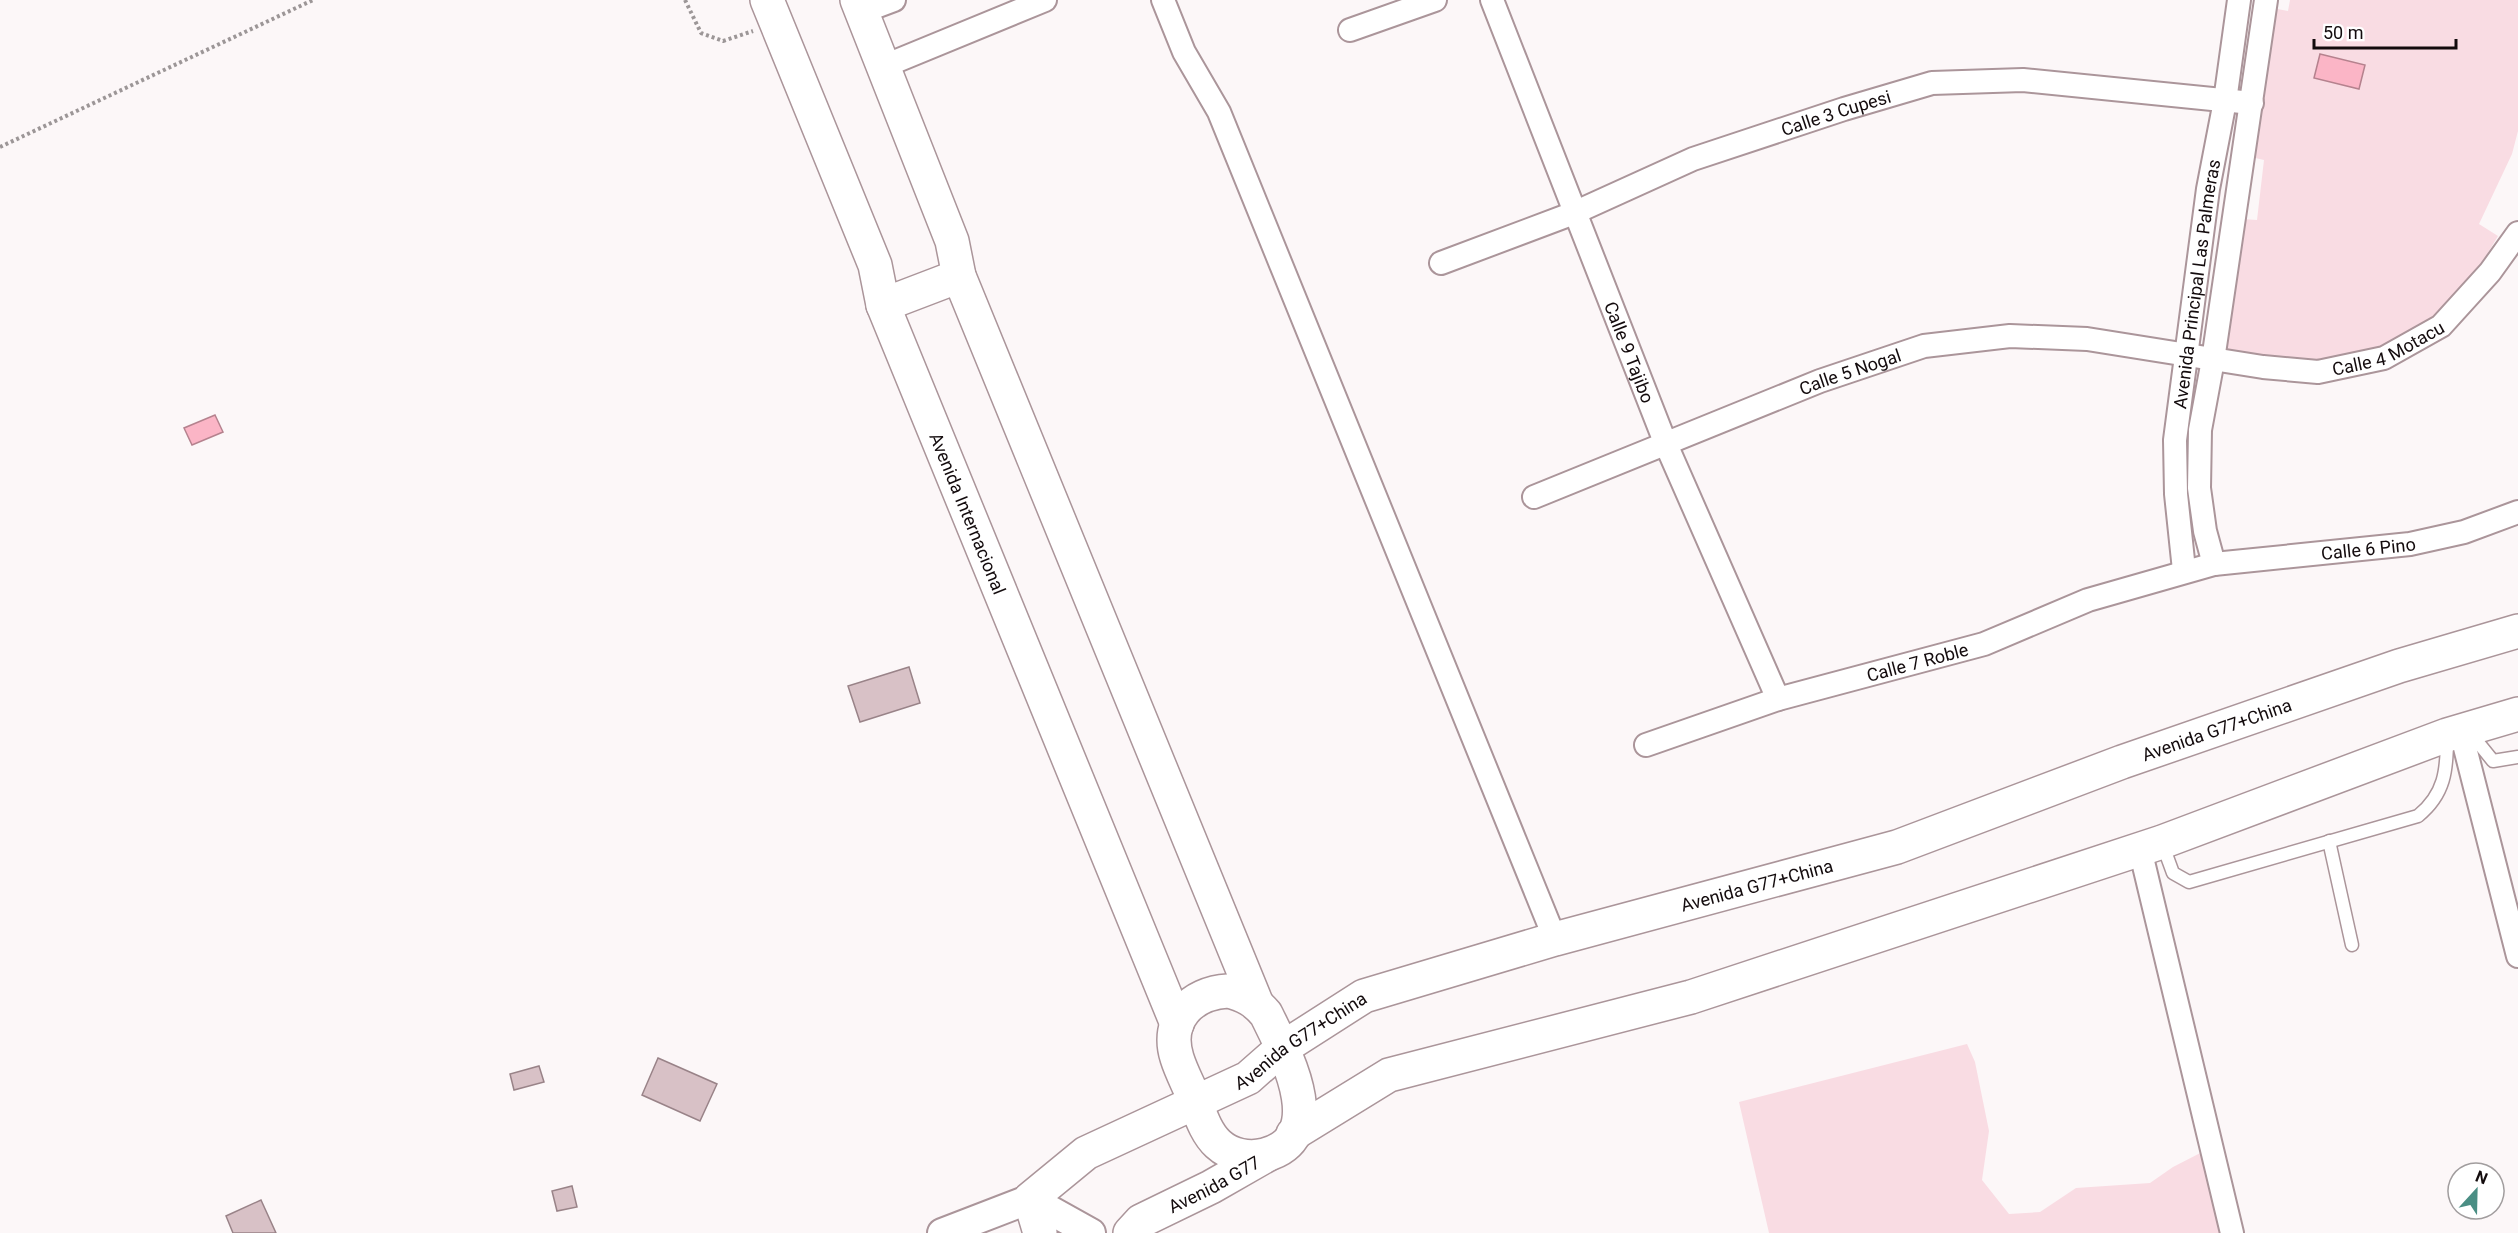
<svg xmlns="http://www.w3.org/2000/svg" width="2518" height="1233" font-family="Roboto,sans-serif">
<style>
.green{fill:#f9dce3}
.water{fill:#fbb5c6;stroke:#b5828e;stroke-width:1.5}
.building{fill:#d8c1c6;stroke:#998388;stroke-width:1.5}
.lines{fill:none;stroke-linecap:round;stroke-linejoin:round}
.service-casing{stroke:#ab959a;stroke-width:15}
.minor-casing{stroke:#ab959a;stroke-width:26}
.tertiary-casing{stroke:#ab959a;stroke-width:32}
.primary-casing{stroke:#ab959a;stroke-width:36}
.path{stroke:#9c9697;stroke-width:4;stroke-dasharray:3 3;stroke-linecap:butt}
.service{stroke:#fff;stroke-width:12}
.minor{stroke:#fff;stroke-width:22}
.tertiary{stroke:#fff;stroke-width:28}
.primary{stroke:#fff;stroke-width:33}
.labels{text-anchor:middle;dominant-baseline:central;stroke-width:4.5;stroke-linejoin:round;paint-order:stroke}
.street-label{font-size:18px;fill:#130b0d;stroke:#fff}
</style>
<rect width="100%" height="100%" fill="#fcf7f8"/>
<g class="green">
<polygon points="2290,0 2518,0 2518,131 2512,154 2479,224 2498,236 2480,266 2437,318 2381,349 2308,363 2230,354 2225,340 2242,219 2257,220 2264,160 2251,157 2272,8 2288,11"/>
<polygon points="1967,1044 1975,1062 1989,1131 1982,1180 2009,1214 2040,1212 2076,1188 2150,1183 2173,1167 2212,1147 2232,1233 1769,1233 1739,1102"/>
</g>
<g class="water">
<polygon points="2320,54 2365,65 2359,89 2314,78"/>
<polygon points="215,415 223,432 192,445 184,428"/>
</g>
<g class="building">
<polygon points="909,667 920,703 860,722 848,686"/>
<polygon points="658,1058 717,1084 700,1121 642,1095"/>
<polygon points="539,1066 544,1082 514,1090 510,1074"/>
<polygon points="572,1186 577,1207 557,1211 552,1191"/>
<polygon points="261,1200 276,1233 233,1233 226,1216"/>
</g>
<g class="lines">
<g class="service-casing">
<g id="service">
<polyline points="2468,730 2493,761 2518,757"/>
<polyline points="2329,841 2352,945"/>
<path d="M2162 843 2173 873 2189 882 2418 816C2445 794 2447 770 2447 737"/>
</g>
</g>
<g class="minor-casing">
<g id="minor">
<polyline points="1163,0 1184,52 1219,112 1555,939"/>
<path id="s1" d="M1492 0 1665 442 1778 699"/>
<polyline points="862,12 894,0"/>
<polyline points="1350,30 1435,0"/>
<polyline points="882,67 1045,0"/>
<path id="s2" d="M1441 263 1574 213 1693 159 1844 109 1932 83 2023 80 2252 103"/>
<path id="s3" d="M1534 497 1820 381 1924 346 2010 336 2087 339 2263 367 2318 372 2384 358 2441 326 2490 272 2518 233"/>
<polyline points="2214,564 2205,531 2199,488 2200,430 2213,360 2266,0"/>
<path id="s4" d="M2184 570 2176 494 2175 440 2208 189 2225 101 2239 0"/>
<polyline points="2461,732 2518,956"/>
<path id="s5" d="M1646 745 1778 699 1984 644 2088 600 2214 564 2410 544 2464 532 2518 512"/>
<polyline points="2140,849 2232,1233"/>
</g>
</g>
<g class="tertiary-casing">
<polyline id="tertiary" points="942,1233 1030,1199 1091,1233"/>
</g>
<g class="primary-casing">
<g id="primary">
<path id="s6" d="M767 0 875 265 883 305 1177 1024"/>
<polyline points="857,0 952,241 959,276 1256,1002"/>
<polyline points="883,305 959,276"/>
<path d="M1228 991C1245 995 1255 1001 1266 1014 1284 1051 1332 1137 1265 1155 1249 1159 1231 1156 1218 1144 1205 1132 1200 1113 1193 1096 1188 1084 1181 1071 1177 1058 1165 1020 1191 993 1228 991Z"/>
<polyline points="1293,1134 1389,1075 1691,997 2162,842 2447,735 2518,714"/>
<path id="s7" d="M1040 1233 1030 1199 1086 1153 1248 1078 1281 1049 1364 996 1555 939 1897 847 2122 762 2399 666 2518 631"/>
<path id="s8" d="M1130 1233 1141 1221 1211 1187 1267 1155"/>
</g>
</g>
<g class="path">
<polyline points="685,0 701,33 723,41 753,31"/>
<polyline points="0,147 313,0"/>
</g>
<use href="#service" class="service"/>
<use href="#minor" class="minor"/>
<use href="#tertiary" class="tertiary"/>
<use href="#primary" class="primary"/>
</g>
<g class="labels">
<g class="street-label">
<text stroke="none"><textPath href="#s2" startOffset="423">Calle 3 Cupesi</textPath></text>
<text stroke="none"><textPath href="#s4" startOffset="288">Avenida Principal Las Palmeras</textPath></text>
<text stroke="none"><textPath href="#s3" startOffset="890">Calle 4 Motacu</textPath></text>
<text stroke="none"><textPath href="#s1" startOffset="378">Calle 9 Tajibo</textPath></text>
<text stroke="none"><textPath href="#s3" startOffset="340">Calle 5 Nogal</textPath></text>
<text stroke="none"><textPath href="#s6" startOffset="552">Avenida Internacional</textPath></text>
<text stroke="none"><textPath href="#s5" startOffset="752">Calle 6 Pino</textPath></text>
<text stroke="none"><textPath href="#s5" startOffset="284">Calle 7 Roble</textPath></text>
<text stroke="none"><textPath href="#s7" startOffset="1323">Avenida G77+China</textPath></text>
<text stroke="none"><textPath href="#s7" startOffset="837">Avenida G77+China</textPath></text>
<text stroke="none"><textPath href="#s7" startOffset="351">Avenida G77+China</textPath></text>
<text stroke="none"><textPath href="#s8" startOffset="98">Avenida G77</textPath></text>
</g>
</g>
<g transform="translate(2476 1191) rotate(22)"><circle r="28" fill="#ffffff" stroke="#a19d9e" stroke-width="1.5"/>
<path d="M0-4.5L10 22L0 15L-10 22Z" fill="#4a8e84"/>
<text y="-9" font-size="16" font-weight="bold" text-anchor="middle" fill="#130b0d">N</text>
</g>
<path d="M2314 39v9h142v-9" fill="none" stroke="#130b0d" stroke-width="3"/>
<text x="2323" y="39" font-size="18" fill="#130b0d" stroke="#ffffff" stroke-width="4.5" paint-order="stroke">50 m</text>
</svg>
